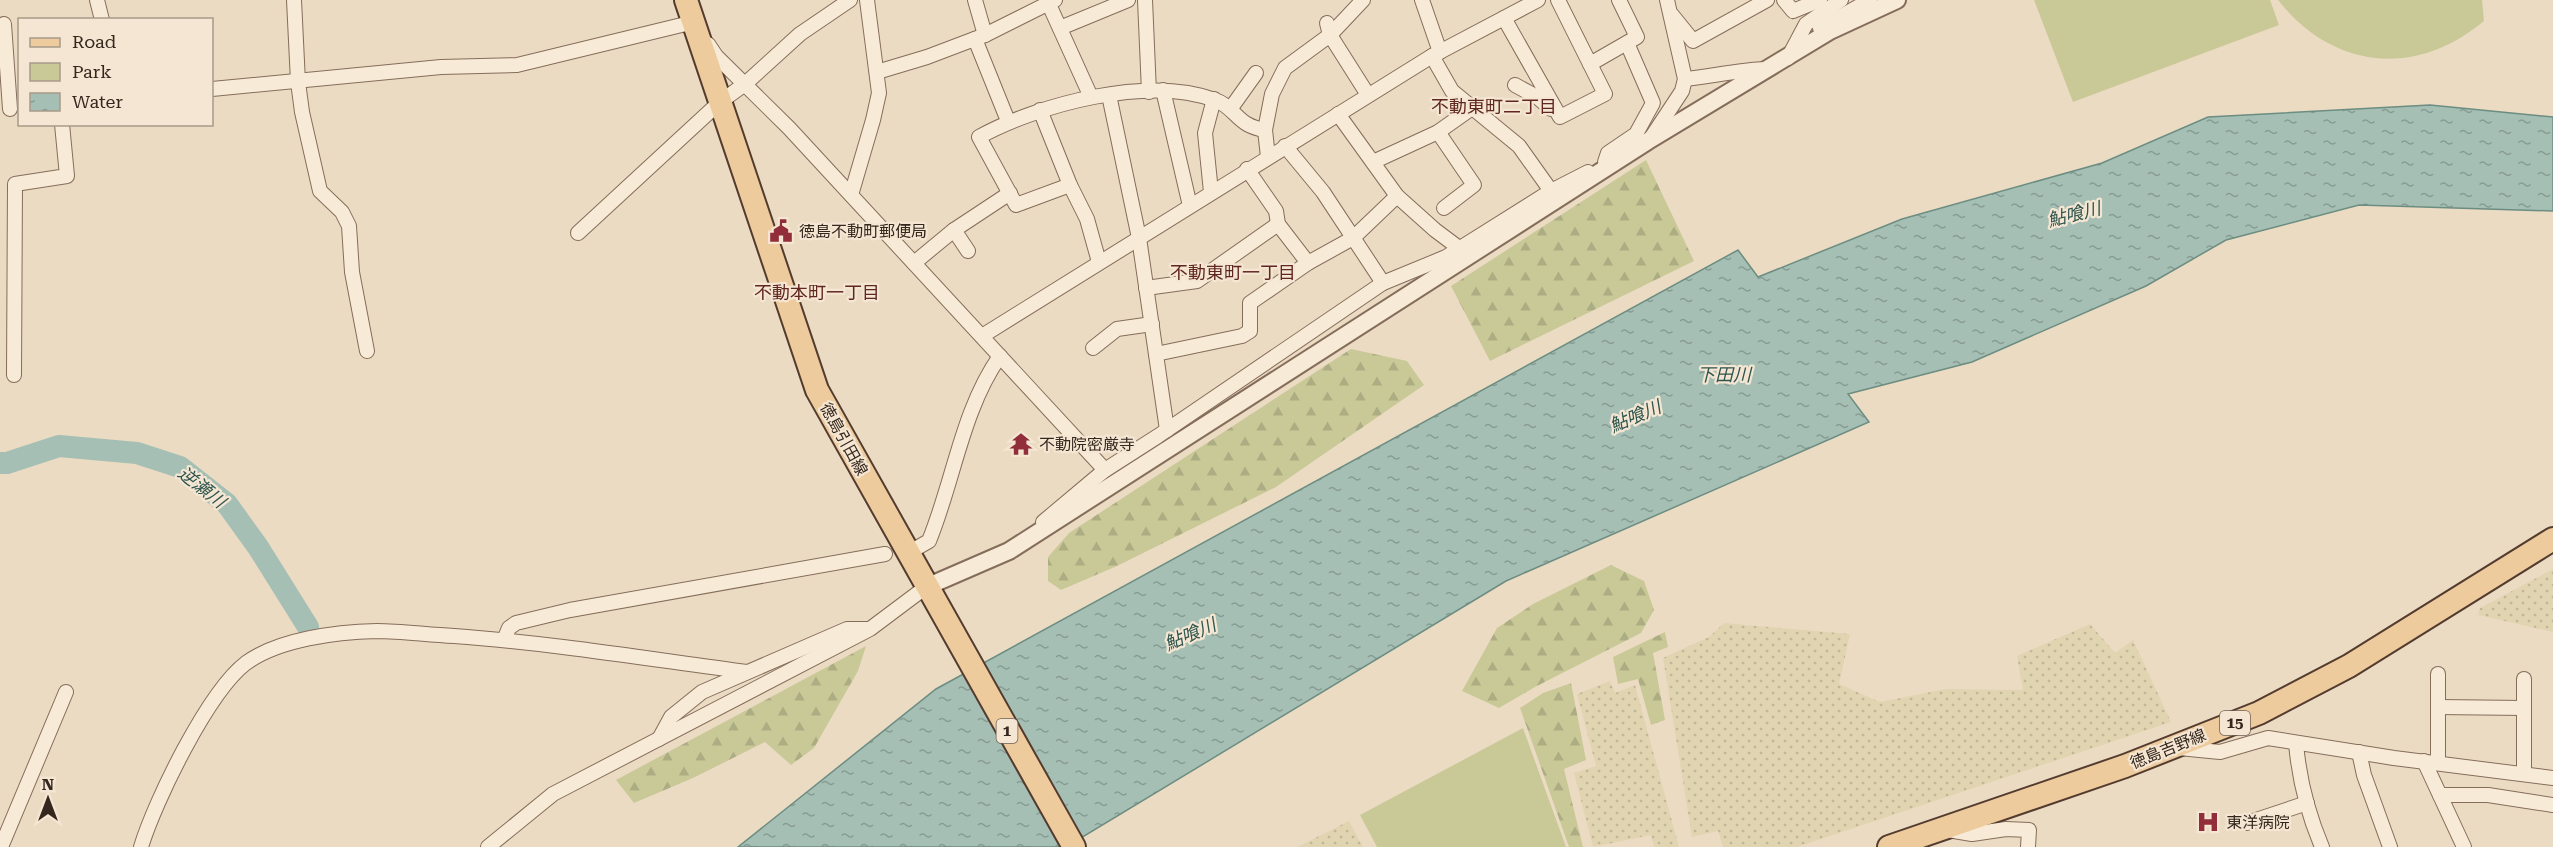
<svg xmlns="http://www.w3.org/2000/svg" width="2553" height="847" font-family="'Roboto Serif','Noto Sans JP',serif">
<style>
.farmland{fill:url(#farmland-dots)}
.green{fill:#c9c998}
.forest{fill:url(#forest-firs)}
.water{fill:url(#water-ripples);stroke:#6c8d81;stroke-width:1.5}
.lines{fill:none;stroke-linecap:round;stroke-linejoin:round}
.river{stroke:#a5bfb4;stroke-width:22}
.minor-casing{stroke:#856d5b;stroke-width:16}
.tertiary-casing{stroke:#856d5b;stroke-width:20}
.primary-casing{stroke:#533c2f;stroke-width:26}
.minor{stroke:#f7ead6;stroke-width:14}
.tertiary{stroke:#f7ead6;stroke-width:16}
.primary{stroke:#eecb9d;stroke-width:22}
.labels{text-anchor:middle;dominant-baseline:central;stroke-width:4.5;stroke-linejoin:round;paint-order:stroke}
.shield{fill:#f4e6d2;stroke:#6f6054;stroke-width:1.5}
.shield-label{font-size:15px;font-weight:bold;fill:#36271e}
.poi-label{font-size:16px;fill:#36271e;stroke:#f4e6d2;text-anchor:start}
.street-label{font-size:16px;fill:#36271e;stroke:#f4e6d2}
.neighbourhood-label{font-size:18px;fill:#602620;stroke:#f4e6d2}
.water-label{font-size:18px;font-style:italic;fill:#2e554e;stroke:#f4e6d2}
</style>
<defs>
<pattern id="farmland-dots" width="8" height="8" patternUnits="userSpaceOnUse" patternTransform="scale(1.5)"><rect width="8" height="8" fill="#e1d4b1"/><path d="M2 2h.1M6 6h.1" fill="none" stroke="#c2b698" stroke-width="1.8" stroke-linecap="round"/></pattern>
<pattern id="forest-firs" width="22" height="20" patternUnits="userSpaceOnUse" patternTransform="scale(1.5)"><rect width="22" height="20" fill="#c9c998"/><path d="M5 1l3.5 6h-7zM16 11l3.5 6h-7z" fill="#adad83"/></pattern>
<pattern id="water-ripples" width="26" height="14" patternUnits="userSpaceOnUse" patternTransform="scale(1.5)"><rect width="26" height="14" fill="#a5bfb4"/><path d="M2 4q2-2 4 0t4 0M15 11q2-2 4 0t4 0" fill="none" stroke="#879b92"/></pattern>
</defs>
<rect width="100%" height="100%" fill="#ecdbc3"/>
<g class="farmland">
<polygon points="2553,569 2553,632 2478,615 2480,608"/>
<polygon points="1724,623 1850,634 1839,684 1880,702 1946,689 2023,690 2017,656 2090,624 2115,653 2133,640 2171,722 1797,847 1723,847 1718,831 1692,837 1663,658 1709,637"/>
<polygon points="1610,681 1615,693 1635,685 1679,847 1654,847 1651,835 1593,847 1574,773 1596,766 1577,694"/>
<polygon points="1349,821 1363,847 1297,847"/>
</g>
<g class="green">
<polygon points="2034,0 2270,0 2279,25 2073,102"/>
<path d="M2278 0H2482L2484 21C2416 78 2333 70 2278 0Z"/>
<polygon points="1523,728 1566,847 1377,847 1360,815"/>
</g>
<g class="forest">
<polygon points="1646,160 1694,261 1490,361 1451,286"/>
<polygon points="1351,349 1407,361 1424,385 1276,487 1117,566 1061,590 1048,581 1048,557 1069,533"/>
<polygon points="1611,565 1644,581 1654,610 1641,633 1535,687 1499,708 1462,691 1497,628 1533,604"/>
<polygon points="1665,632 1668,647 1653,653 1665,720 1651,725 1638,679 1618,684 1613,657"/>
<polygon points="866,646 858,671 814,748 791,765 765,742 693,778 634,803 616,780"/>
<polygon points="1571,683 1586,760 1564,769 1583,847 1569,847 1520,708 1543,693"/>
</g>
<polygon class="water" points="2430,105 2553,117 2553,211 2359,205 2226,240 2146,286 1972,362 1848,394 1869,422 1506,581 1066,847 738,847 936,689 1738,250 1758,277 1902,219 2102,163 2208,117"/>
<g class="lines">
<polyline class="river" points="0,463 7,463 59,446 137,453 180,467 227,504 258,547 308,627"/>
<g class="minor-casing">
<g id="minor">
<polyline points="97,0 102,20"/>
<polyline points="294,0 298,82 302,112 320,191 342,212 349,226 352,272 367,351"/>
<polyline points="975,0 985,35"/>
<polyline points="1047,0 1091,97"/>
<polyline points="1145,0 1149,92"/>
<polyline points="1422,0 1440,52"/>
<polyline points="1784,0 1793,11 1820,0"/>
<polyline points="1672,15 1693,41 1767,0"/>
<polyline points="1504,18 1560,117 1605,94 1558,0"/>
<polyline points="1327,23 1330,35 1368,95"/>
<polyline points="4,24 10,109"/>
<polyline points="1060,28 1128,0"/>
<polyline points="1820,28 1870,0"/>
<polyline points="975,39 1008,121"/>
<polyline points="708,44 716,56 789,128 1105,470"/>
<polyline points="1432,56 1452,91 1519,146 1551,191"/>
<polyline points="1788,58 1806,24 1841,0"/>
<polyline points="1590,64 1637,37 1619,0"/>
<polyline points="877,72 927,57 985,35 1055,0"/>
<path d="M1685 79C1713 76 1739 70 1766 69"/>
<polyline points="1515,85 1537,97 1551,109"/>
<polyline points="212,89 441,67 517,65 694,22 697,28"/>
<polyline points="1163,90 1190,206"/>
<polyline points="1109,95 1139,238 1167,430"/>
<polyline points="1231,108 1256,73"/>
<polyline points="1040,110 1070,185 1087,219 1099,262"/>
<polyline points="1338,114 1397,196 1435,230 1459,248"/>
<polyline points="1438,132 1474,185 1444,208"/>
<polyline points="1649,141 1682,91 1685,79 1667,0"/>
<polyline points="1285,146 1323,192 1383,283"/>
<polyline points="1268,157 1265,130 1272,94 1285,68 1330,35 1363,0"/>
<polyline points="1373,162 1438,132 1472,108"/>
<polyline points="1605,162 1608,153 1636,134 1653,103 1627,43"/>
<polyline points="1247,169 1276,211 1278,224 1308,263"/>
<path d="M1070 185 1016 205 979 137C1039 104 1149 75 1215 100 1230 105 1235 117 1247 124 1252 127 1259 129 1265 130"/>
<polyline points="1211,192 1205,133 1214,99"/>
<polyline points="851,195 873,120 879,93 867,0"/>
<polyline points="954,230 968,251"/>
<polyline points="578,233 720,102 745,84 800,34 850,0"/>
<polyline points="914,263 954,230 1010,193"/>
<polyline points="1146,288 1197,281 1278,224"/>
<polyline points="982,336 1432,56 1538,0"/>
<polyline points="1093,348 1117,329 1152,324"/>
<polyline points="1156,354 1242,336 1250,331 1250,303 1308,263 1353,238 1397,196"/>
<polyline points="14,375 15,184 67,176 62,124"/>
<polyline points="1043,522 1105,470 1158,436 1383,283 1446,257 1551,191 1588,172"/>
<path d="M915 549 929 541C954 480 962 410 1000 356"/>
<polyline points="504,640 509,628 516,623 570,610 885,554"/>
<polyline points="2438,707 2524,708"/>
<polyline points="659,739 671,717 702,692 847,629 868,629"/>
<path d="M2296 743C2299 779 2308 814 2322 847"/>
<polyline points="2179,748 2220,752 2268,738 2394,758 2553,778"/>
<polyline points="2359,752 2364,775 2390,847"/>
<polyline points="2424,761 2464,847"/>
<polyline points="2438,762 2438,674"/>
<polyline points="2524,774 2524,679"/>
<polyline points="2440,795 2488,795 2553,805"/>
<polyline points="2247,823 2307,803"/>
<polyline points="1948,830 1972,834 2006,829 2029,830 2028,847"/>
<polyline points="1,847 66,692"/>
<path d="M141 847C155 801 208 692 246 663 279 639 336 632 377 631 402 631 428 635 454 636 552 643 649 659 747 672"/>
<polyline points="488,847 553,794 870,629 926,587"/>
</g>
</g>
<g class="tertiary-casing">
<polyline id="tertiary" points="926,587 1009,551 1648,141 1830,31 1897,0"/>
</g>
<g class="primary-casing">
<g id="primary">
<polyline points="686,0 817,390 1074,847"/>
<polyline points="1889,847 2125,766 2259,713 2349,666 2553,539"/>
</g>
</g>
<use href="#minor" class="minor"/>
<use href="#tertiary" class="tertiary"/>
<use href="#primary" class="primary"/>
</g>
<defs>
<g id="civic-bare" transform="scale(1.8)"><path d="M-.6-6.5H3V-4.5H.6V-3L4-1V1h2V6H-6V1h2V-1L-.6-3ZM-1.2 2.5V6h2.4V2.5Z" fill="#912e39" stroke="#f4e6d2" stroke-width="2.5" paint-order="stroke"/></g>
<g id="temple-bare" transform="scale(1.8)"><path d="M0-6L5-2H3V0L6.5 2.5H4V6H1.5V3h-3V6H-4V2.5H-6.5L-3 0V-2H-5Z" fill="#912e39" stroke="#f4e6d2" stroke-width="2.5" paint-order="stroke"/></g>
<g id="hospital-bare" transform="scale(1.8)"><path d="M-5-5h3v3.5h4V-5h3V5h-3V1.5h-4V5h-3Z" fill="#912e39" stroke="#f4e6d2" stroke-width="2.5" paint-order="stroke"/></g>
</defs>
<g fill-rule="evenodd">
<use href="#civic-bare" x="781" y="231"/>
<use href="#temple-bare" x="1021" y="444"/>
<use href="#hospital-bare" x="2208" y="822"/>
</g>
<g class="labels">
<g class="shield">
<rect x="2220" y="711" width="30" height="24" rx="4.5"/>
<rect x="996.5" y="719" width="21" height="24" rx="4.5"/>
</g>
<g class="shield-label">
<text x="2235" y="723">15</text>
<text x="1007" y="731">1</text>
</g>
<g class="poi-label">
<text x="799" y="231">徳島不動町郵便局</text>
<text x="1039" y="444">不動院密厳寺</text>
<text x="2226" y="822">東洋病院</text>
</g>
<g class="street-label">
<text transform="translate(844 439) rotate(61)">徳島引田線</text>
<text transform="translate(2168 749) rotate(-22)">徳島吉野線</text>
</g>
<g class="neighbourhood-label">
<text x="1494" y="106">不動東町二丁目</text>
<text x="1233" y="272">不動東町一丁目</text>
<text x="817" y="292">不動本町一丁目</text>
</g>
<g class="water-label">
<text transform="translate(2074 214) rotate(-14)">鮎喰川</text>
<text x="1724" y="374">下田川</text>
<text transform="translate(1635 416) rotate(-23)">鮎喰川</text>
<text transform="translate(202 487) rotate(38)">逆瀬川</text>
<text transform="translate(1190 634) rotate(-23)">鮎喰川</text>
</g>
</g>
<rect x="18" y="18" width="195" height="108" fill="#f4e6d2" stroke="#a89a8a" stroke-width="1.5"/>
<rect x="30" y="38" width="30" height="9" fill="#eecb9d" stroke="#a89a8a" stroke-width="1.5"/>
<text x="72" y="48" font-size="18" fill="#36271e">Road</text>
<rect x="30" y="63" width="30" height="18" fill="#c9c998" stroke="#a89a8a" stroke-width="1.5"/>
<text x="72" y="78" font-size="18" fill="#36271e">Park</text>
<rect x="30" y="93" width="30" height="18" fill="url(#water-ripples)" stroke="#a89a8a" stroke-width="1.5"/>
<text x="72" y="108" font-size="18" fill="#36271e">Water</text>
<g transform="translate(48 799)" stroke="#f4e6d2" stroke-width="4.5" paint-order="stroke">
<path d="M0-4.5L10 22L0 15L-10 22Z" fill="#36271e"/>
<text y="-9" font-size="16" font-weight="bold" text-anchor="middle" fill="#36271e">N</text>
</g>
</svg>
